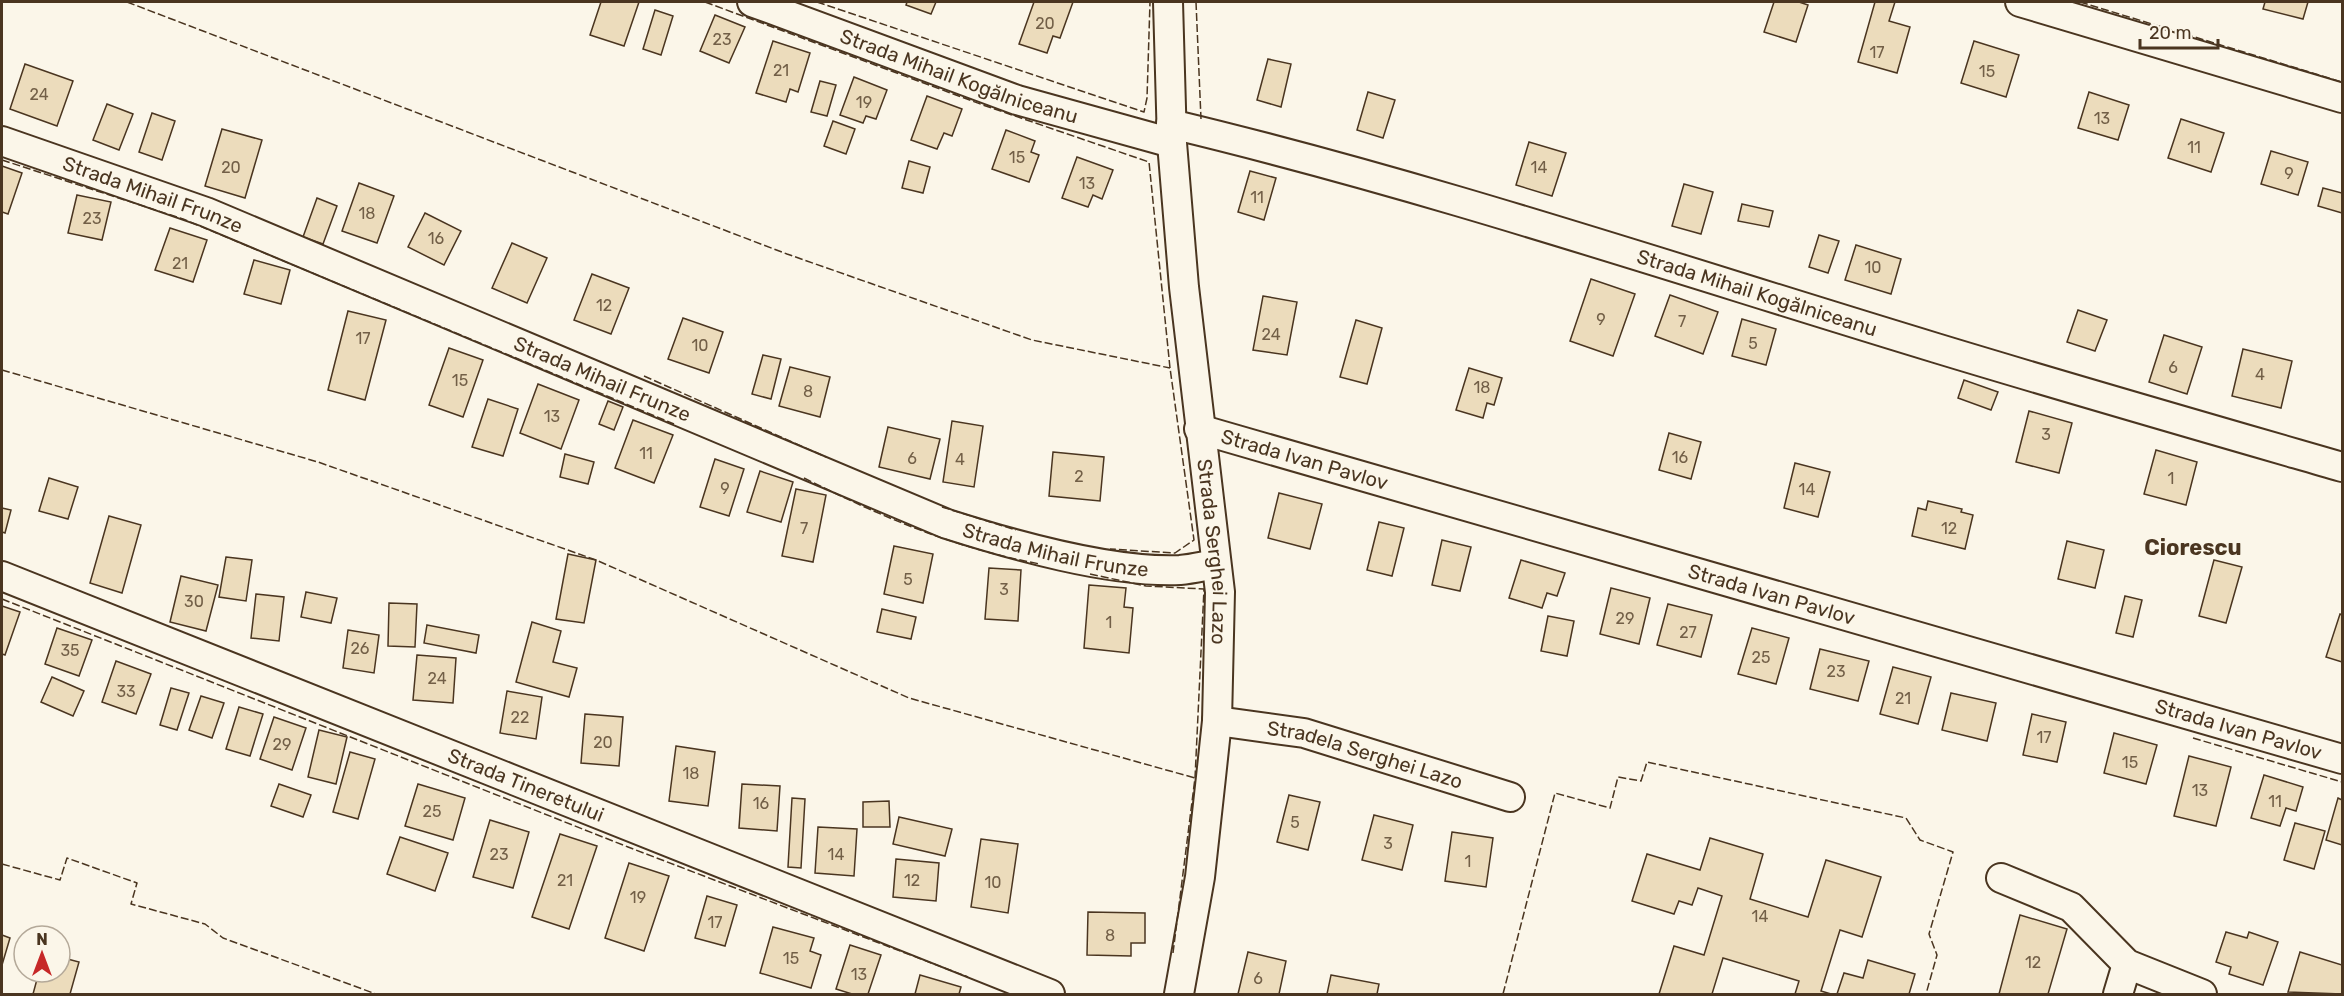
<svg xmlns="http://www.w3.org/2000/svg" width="2344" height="996" font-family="Rubik,sans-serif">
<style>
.building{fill:#ecdcbc;stroke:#4a3520;stroke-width:1.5}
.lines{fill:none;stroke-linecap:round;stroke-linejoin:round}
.minor-casing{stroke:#4a3520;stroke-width:32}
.minor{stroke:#fbf6e9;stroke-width:28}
.fence{stroke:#4a3520;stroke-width:1.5;stroke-dasharray:8 3;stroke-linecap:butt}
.labels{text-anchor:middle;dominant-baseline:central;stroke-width:4.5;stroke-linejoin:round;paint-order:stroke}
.number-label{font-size:16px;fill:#725f47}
.street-label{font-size:20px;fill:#4a3520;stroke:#fbf6e9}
.quarter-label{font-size:22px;font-weight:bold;fill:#4a3520;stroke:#fbf6e9}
</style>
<rect width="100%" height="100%" fill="#fbf6e9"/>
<g class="building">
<polygon points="601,2 639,2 624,46 590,35"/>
<polygon points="907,2 936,2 931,14 906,5"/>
<polygon points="1034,2 1073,2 1060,38 1053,36 1047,53 1019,44"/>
<polygon points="1774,2 1799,2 1808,5 1796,42 1764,32"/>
<polygon points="1875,2 1895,2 1889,21 1910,27 1897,73 1858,62"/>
<polygon points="2265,2 2308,2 2303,19 2263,9"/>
<polygon points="655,10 673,16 661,55 643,49"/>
<polygon points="715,15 745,27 729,63 700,51"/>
<polygon points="773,41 810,53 798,92 790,89 786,102 756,93"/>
<polygon points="1974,41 2019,55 2006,97 1961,83"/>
<polygon points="1268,59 1291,64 1281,107 1257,100"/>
<polygon points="25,64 73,81 57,126 10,109"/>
<polygon points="854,77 887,90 876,119 866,116 863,123 840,115"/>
<polygon points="820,81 836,85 827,116 811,112"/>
<polygon points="1368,92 1395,100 1383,138 1357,130"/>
<polygon points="2089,92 2129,105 2118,140 2078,128"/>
<polygon points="927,96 962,109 952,136 944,133 937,149 911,140"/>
<polygon points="107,104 133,114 119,150 93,140"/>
<polygon points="152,113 175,121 162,160 139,152"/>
<polygon points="2181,119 2224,133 2211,172 2168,158"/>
<polygon points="833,121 855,129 846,154 824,146"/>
<polygon points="222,129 262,140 245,198 205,186"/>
<polygon points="1006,130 1035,141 1031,152 1039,155 1029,182 992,169"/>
<polygon points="1529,142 1566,153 1552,196 1516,185"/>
<polygon points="2271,151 2308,162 2298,195 2261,184"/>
<polygon points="1077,157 1113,170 1102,199 1093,195 1088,207 1062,198"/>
<polygon points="909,161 930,167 923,193 902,188"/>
<polygon points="2,166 22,173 8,214 2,212"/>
<polygon points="1250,171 1276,178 1264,220 1238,212"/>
<polygon points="359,183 394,196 377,243 342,231"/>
<polygon points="1684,184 1713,192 1701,234 1672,226"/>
<polygon points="2323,188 2342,193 2342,213 2318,206"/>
<polygon points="77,195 111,202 102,240 68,233"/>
<polygon points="317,198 337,206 323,244 303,237"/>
<polygon points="1742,204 1773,211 1769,227 1738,221"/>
<polygon points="425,213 461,231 444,265 408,247"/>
<polygon points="170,228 207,240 193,282 155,270"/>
<polygon points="1819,235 1839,241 1828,273 1809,267"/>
<polygon points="512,243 547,258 527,303 492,288"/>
<polygon points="1856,245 1901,259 1891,294 1845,280"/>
<polygon points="254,260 290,270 281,304 244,294"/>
<polygon points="592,274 629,288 611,334 574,320"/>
<polygon points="1591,279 1635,294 1613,356 1570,341"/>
<polygon points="1670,295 1718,312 1703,354 1655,336"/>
<polygon points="1263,296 1297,302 1287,355 1253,350"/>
<polygon points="2078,310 2107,320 2095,351 2067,342"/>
<polygon points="348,311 386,320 365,400 328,390"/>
<polygon points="683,318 723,332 709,373 668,359"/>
<polygon points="1742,319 1776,329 1766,365 1732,356"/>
<polygon points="1356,320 1382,328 1367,384 1340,377"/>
<polygon points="2164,335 2202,347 2187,394 2149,382"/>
<polygon points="449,348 483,360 463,417 429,405"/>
<polygon points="2243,349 2292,361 2281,408 2232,396"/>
<polygon points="763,355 781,359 771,399 752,394"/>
<polygon points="790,367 830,377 820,417 779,406"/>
<polygon points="1469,368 1502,378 1494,405 1487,403 1483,418 1456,410"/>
<polygon points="1964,380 1998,392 1991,410 1958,398"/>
<polygon points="538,384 579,400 561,449 520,433"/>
<polygon points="488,399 518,409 503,456 472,447"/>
<polygon points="608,401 623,407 614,430 599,424"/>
<polygon points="2029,411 2072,423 2059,473 2016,462"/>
<polygon points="633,420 673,435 654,483 615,468"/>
<polygon points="952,421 983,426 974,487 943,482"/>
<polygon points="888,427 940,439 930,479 879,467"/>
<polygon points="1669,433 1701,442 1691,479 1659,470"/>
<polygon points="2156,450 2197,462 2186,505 2144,494"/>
<polygon points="1053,452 1104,457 1100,501 1049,496"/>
<polygon points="565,454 594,462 588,484 560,477"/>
<polygon points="715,459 744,469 729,516 700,507"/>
<polygon points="1795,463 1830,472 1818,517 1784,508"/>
<polygon points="760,471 793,482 781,522 747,512"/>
<polygon points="49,478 78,487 68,519 39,511"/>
<polygon points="796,489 826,495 813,562 782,556"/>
<polygon points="1279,493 1322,504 1310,549 1268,538"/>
<polygon points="1928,501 1962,509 1961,512 1973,515 1965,549 1912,536 1918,508 1926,510"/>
<polygon points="2,508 11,510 5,533 2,532"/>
<polygon points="109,516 141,525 122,593 90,583"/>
<polygon points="1379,522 1404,528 1392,576 1367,570"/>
<polygon points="1442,540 1471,547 1460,591 1432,585"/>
<polygon points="2067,541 2104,550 2095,588 2058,579"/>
<polygon points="894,546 933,554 923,603 884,594"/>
<polygon points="568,554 596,560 584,623 556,619"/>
<polygon points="226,557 252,560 246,601 219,597"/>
<polygon points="1521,560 1565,573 1557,596 1547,593 1542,608 1509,598"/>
<polygon points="2214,560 2242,567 2226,623 2199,616"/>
<polygon points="989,568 1021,570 1018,621 985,619"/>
<polygon points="181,576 218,585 206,631 170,622"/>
<polygon points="1089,585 1126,588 1124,607 1133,608 1129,653 1084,648"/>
<polygon points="1611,588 1650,598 1639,644 1600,634"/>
<polygon points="306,592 337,598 331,623 301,617"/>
<polygon points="256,594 284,597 279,641 251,638"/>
<polygon points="2125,596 2142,600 2133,637 2116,633"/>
<polygon points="389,603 417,604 415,647 388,646"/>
<polygon points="1668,604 1712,615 1701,657 1657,645"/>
<polygon points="2,606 20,612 5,655 2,654"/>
<polygon points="882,609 916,617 911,639 877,632"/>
<polygon points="2340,614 2342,615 2342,662 2326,657"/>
<polygon points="1548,616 1574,621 1567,656 1541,651"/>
<polygon points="532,622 561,631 553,662 577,668 569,697 516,682"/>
<polygon points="427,625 479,635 476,653 424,643"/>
<polygon points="57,628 92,640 79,676 45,664"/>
<polygon points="1752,628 1789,638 1776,684 1738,674"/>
<polygon points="348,630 379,635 374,673 343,668"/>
<polygon points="1820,649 1869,661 1858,701 1810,689"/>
<polygon points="417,655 456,658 453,703 413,700"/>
<polygon points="116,661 151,674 136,714 102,702"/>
<polygon points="1893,667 1931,677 1918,724 1880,714"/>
<polygon points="52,677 84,691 73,716 41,702"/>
<polygon points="171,688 189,693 177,730 160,725"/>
<polygon points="507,691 542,697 536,739 500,733"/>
<polygon points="1951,693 1996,703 1987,741 1942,730"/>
<polygon points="201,696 224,703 212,738 189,730"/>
<polygon points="239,707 263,714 250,756 226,749"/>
<polygon points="585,714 623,717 619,766 581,763"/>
<polygon points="2032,714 2066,722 2057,762 2023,755"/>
<polygon points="274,717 306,728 292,770 260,759"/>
<polygon points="319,730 347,737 336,784 308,777"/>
<polygon points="2114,733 2157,745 2146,784 2104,773"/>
<polygon points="676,746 715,752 708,806 669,801"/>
<polygon points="350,752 375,759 358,819 333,812"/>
<polygon points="2189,756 2231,767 2216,826 2174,816"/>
<polygon points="2264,775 2303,787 2296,811 2286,808 2280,826 2251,818"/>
<polygon points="279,784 311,795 303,817 271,806"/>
<polygon points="418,784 465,798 453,840 405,826"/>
<polygon points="742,784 780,786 777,831 739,828"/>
<polygon points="1289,795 1320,802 1308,850 1277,842"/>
<polygon points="792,798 805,799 801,868 788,867"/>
<polygon points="2338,798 2342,800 2342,845 2326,840"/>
<polygon points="889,801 890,827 863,827 863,802"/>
<polygon points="1374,815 1413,825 1402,870 1362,860"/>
<polygon points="899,817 952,829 945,856 893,844"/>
<polygon points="490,820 529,832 513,888 473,877"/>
<polygon points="2295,823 2325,831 2314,869 2284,860"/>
<polygon points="818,827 857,829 854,876 815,873"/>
<polygon points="1452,832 1493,838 1486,887 1445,881"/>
<polygon points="560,834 597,846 569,929 532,917"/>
<polygon points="400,837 448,853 435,891 387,874"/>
<polygon points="1710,838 1763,854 1750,899 1808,917 1826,860 1881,877 1862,937 1840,930 1821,991 1831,994 1795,994 1799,981 1723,958 1712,994 1659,994 1674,946 1704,955 1722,896 1698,888 1692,905 1679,901 1674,914 1632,901 1647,854 1700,870"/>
<polygon points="981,839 1018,844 1008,913 971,907"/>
<polygon points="896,859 939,863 936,901 893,897"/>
<polygon points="629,863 669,876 644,951 605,938"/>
<polygon points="707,896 737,905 725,946 695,938"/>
<polygon points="1088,912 1145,913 1145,943 1131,943 1131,956 1087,955"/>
<polygon points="2020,915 2067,929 2048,994 1999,994"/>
<polygon points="773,927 814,938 810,951 821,955 811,988 760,973"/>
<polygon points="2226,932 2247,938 2249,932 2278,942 2263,985 2229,974 2231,967 2216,962"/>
<polygon points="2,935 10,938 2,965"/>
<polygon points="850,945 881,955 868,994 852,994 836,989"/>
<polygon points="1248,952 1286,961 1279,994 1238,994"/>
<polygon points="2300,952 2342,965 2342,994 2288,992"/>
<polygon points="60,957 79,962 70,994 33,994 39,972 60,972"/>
<polygon points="1868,960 1915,974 1909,994 1837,994 1844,973 1863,978"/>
<polygon points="920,975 961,987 959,994 915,994"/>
<polygon points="1331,975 1379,984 1377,994 1327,994"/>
</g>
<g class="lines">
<g class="minor-casing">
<g id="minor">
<path id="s1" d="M752 2 1017 100 1172 143"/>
<path id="s2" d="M1168 2 1172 143 1184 287 1220 592 1217 721 1211 777 1200 877 1179 994"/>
<polyline points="2020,2 2342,98"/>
<path id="s3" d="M1171 124C1430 186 1682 271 1936 348 2071 389 2207 428 2342 467"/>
<path id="s4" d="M2 141 206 212 947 524C1013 545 1110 573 1180 570 1192 569 1204 566 1216 564"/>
<path id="s5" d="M1199 429 2342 759"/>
<path id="s6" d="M2 576 1050 994"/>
<path id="s7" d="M1217 721 1304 733 1510 797"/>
<polyline points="2001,878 2071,907 2127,964 2202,994"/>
<polyline points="2118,994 2127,964"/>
</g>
</g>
<use href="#minor" class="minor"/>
<g class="fence">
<polyline points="127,2 787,254 1032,340 1170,368"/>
<polyline points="705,2 983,105 1149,162 1170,368 1194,540 1175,553 1110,549"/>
<polyline points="817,2 1144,112 1147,98 1150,2"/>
<polyline points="1196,2 1201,119"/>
<polyline points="2080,2 2342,82"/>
<polyline points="2,160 183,219 674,424"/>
<polyline points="2,370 318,462 596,560 909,698 1195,778"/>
<polyline points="644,376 826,457"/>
<path d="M804 478C882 517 954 548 1040 564"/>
<polyline points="942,507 1016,530"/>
<polyline points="1090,574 1146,586 1204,589 1195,778 1173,953"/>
<polyline points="2,599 628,847 968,977"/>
<polyline points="2193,738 2342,782"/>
<polyline points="2,864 60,880 67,858 137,883 131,904 205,924 223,938 376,994"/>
<polyline points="1503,994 1555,793 1610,808 1618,777 1641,781 1647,762 1906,818 1920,840 1953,852 1929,934 1937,955 1926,994"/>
</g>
</g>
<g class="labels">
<g class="number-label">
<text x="1045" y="23">20</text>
<text x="722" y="39">23</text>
<text x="1877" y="52">17</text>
<text x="781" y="70">21</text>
<text x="1987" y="71">15</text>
<text x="39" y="94">24</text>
<text x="864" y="102">19</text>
<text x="2102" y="118">13</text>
<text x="2194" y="147">11</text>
<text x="1017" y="157">15</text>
<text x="231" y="167">20</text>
<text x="1539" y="167">14</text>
<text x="2289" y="173">9</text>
<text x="1087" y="183">13</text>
<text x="1257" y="197">11</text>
<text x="367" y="213">18</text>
<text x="92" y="218">23</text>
<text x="436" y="238">16</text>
<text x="180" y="263">21</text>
<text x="1873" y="267">10</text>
<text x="604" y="305">12</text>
<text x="1601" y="319">9</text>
<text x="1682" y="321">7</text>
<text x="1271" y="334">24</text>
<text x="363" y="338">17</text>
<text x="1753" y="343">5</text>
<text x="700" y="345">10</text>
<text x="2173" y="367">6</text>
<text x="2260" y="374">4</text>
<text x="460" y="380">15</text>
<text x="1482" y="387">18</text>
<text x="808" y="391">8</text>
<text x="552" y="416">13</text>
<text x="2046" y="434">3</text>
<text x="646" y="453">11</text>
<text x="1680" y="457">16</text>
<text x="912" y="458">6</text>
<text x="960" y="459">4</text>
<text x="1079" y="476">2</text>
<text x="2171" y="478">1</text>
<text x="725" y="488">9</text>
<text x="1807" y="489">14</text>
<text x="804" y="528">7</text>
<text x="1949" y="528">12</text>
<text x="908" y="579">5</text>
<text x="1004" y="589">3</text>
<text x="194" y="601">30</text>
<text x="1625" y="618">29</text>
<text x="1109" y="622">1</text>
<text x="1688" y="632">27</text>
<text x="360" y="648">26</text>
<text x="70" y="650">35</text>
<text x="1761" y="657">25</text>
<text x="1836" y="671">23</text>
<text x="437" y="678">24</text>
<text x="126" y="691">33</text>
<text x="1903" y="698">21</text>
<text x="520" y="717">22</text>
<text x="2044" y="737">17</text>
<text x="603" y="742">20</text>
<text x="282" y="744">29</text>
<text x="2130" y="762">15</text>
<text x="691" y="773">18</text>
<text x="2200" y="790">13</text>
<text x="2275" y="801">11</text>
<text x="761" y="803">16</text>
<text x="432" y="811">25</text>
<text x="1295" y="822">5</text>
<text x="1388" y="843">3</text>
<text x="499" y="854">23</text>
<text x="836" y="854">14</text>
<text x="1468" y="861">1</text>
<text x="565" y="880">21</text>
<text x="912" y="880">12</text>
<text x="993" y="882">10</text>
<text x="638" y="897">19</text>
<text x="1760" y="916">14</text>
<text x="715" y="922">17</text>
<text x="1110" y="935">8</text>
<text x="791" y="958">15</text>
<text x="2033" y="962">12</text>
<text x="859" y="974">13</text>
<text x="1258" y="978">6</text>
</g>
<g class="street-label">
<text stroke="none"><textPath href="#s1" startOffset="220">Strada Mihail Kogălniceanu</textPath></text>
<text stroke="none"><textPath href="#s4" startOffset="160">Strada Mihail Frunze</textPath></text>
<text stroke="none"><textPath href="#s3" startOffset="610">Strada Mihail Kogălniceanu</textPath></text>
<text stroke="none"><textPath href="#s4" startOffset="646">Strada Mihail Frunze</textPath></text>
<text stroke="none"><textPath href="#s5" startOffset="110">Strada Ivan Pavlov</textPath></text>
<text stroke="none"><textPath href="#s4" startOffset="1132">Strada Mihail Frunze</textPath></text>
<text stroke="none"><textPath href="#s2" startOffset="552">Strada Serghei Lazo</textPath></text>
<text stroke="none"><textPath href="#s5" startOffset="596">Strada Ivan Pavlov</textPath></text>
<text stroke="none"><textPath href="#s5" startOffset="1082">Strada Ivan Pavlov</textPath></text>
<text stroke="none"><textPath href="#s7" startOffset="152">Stradela Serghei Lazo</textPath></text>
<text stroke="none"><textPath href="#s6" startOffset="564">Strada Tineretului</textPath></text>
</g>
<g class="quarter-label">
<text x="2193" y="547">Ciorescu</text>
</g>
</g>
<rect width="2344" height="996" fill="none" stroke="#4a3520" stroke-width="6"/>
<g transform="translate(42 954)"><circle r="28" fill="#fbf6e9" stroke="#b4a999" stroke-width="1.5"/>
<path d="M0-4.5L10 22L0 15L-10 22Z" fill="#c62828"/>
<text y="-9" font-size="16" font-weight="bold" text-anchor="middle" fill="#4a3520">N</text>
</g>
<path d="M2140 39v9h78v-9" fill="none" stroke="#4a3520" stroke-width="3"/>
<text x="2149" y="39" font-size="18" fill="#4a3520" stroke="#fbf6e9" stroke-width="4.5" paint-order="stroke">20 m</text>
</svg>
